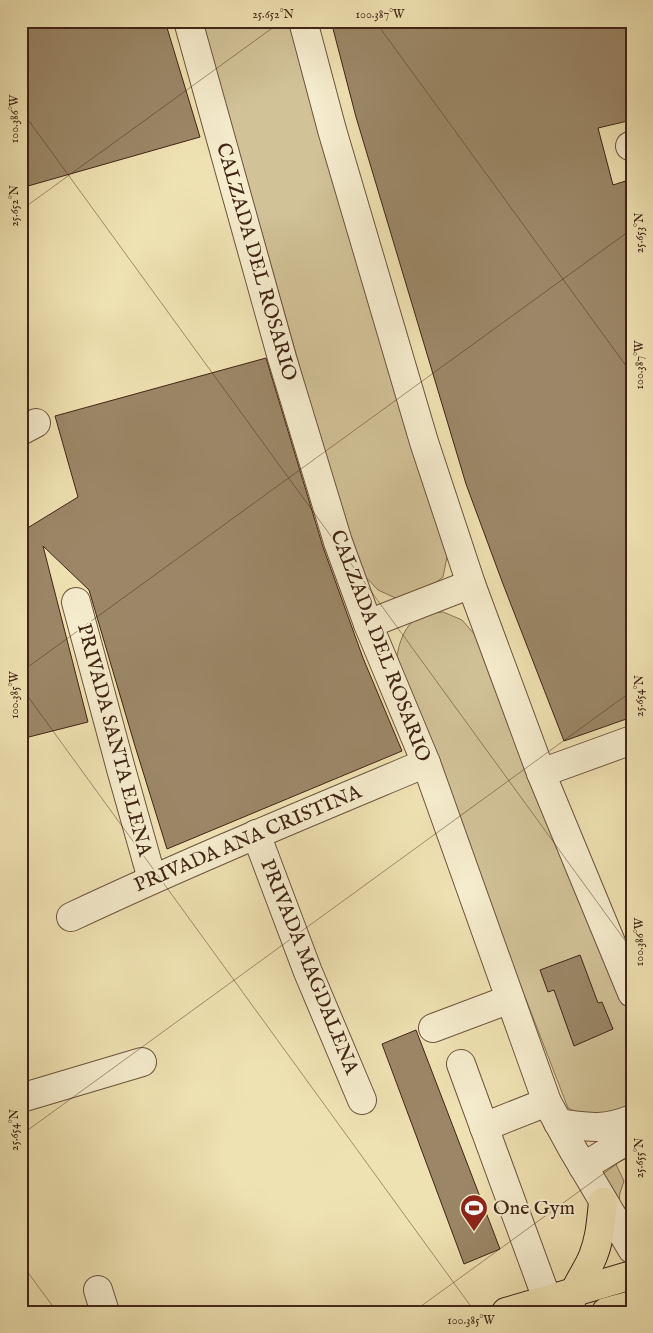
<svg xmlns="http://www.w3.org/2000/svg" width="653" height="1333" font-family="'IM FELL English',serif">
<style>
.green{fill:#d1c297;stroke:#887456}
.building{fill:#9b8767;stroke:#402515}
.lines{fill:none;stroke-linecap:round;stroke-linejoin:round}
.minor-casing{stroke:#6c543c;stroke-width:30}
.major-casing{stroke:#402515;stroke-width:30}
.minor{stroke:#f5eccd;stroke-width:28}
.major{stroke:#efe2b2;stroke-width:28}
.ticks{fill:none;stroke:#402515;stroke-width:1;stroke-opacity:0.45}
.labels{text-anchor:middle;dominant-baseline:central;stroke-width:4;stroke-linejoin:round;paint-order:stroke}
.street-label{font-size:20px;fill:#402515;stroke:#f5eccd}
.poi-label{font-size:20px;fill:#402515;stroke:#f5eccd;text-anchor:start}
.neatline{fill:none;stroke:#402515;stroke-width:2}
.ticks-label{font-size:12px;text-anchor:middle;fill:#402515}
</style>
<rect width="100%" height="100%" fill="#efe2b2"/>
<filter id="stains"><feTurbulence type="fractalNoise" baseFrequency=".004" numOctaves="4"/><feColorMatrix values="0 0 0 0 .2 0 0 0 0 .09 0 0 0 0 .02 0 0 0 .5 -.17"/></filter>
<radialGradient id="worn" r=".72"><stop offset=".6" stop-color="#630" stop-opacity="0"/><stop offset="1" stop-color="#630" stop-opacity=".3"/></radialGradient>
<g class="green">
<polygon points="202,21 288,21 448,552 443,577 423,592 400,600 378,590 362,573 306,389"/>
<path d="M443 612 462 620 476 636 632 1022V1108L588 1118 568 1108 396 663C398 646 403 626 419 617 425 613 436 613 443 612Z"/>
<polygon points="613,1158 624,1181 620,1193 618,1209 600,1176"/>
</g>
<g class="building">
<polygon points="21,21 165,21 200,137 21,188"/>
<polygon points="331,21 632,21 632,120 598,128 613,185 632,179 632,717 564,741 503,584 466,484 356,117"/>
<polygon points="266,358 323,547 363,658 402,751 167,849 135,746 89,590 43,546 88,722 21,739 21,532 78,497 55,416"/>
<polygon points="580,955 598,1003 602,1002 613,1029 574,1046 554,990 548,992 540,970"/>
<polygon points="416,1030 500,1249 464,1264 382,1044"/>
</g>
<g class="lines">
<g class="minor-casing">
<g id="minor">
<polyline points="188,21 282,358 338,542 368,624 426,763 547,1102 572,1148 632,1249"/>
<polyline points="303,21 332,130 424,442 471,584 541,773 632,993"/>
<polyline points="630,146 632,145"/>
<polyline points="21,431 36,423"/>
<polyline points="76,602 121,769 152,879"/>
<polyline points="368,624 471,584"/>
<polyline points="541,773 632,740"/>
<polyline points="256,834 308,972 362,1100"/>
<path d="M71 917C188 862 307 813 426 763"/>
<polyline points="433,1028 510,999"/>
<polyline points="461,1064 547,1299"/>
<polyline points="21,1098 142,1062"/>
<path d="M558 1123C587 1127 603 1131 632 1119"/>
<polyline points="484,1127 547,1102"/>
<polyline points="583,1167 614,1148 632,1140"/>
<polyline points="98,1290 105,1312"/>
</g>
</g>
<g class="major-casing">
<g id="major">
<path d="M571 1302C575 1285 587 1272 593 1256 600 1239 601 1221 603 1202"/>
<polyline points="506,1312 632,1275"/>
<polyline points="606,1312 632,1305"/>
</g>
</g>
<use href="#minor" class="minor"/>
<use href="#major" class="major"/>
</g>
<path class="ticks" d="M375 21 632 374M21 110 632 950M21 210 282 21M21 672 632 229M21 687 475 1312M21 1135 632 691M21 1263 57 1312M413 1312 632 1153"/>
<defs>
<g id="stadium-pin" transform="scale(1.4375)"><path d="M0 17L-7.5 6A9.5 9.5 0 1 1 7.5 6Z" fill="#8f2418" stroke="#f5eccd"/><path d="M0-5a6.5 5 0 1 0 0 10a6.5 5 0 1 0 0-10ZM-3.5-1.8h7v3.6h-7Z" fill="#fff"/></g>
</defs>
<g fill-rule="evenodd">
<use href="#stadium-pin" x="474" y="1208"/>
</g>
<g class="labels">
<g class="street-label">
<text transform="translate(256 262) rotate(74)">CALZADA DEL ROSARIO</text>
<text transform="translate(380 646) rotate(69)">CALZADA DEL ROSARIO</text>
<text transform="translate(114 740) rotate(75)">PRIVADA SANTA ELENA</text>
<text transform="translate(248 839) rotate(-23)">PRIVADA ANA CRISTINA</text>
<text transform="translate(309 967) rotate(68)">PRIVADA MAGDALENA</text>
</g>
<g class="poi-label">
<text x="493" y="1208">One Gym</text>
</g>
</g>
<rect width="653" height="1333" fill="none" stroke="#efe2b2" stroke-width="55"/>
<rect x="28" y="28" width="598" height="1278" class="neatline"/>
<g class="ticks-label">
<text x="273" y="18">25.652°N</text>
<text x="380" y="18">100.387°W</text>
<text transform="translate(14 119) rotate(-90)" y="4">100.386°W</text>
<text transform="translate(14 206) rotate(-90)" y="4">25.652°N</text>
<text transform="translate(639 233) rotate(-90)" y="4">25.653°N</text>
<text transform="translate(639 365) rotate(-90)" y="4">100.387°W</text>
<text transform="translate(14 695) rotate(-90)" y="4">100.385°W</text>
<text transform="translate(639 696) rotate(-90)" y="4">25.654°N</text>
<text transform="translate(639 942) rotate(-90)" y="4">100.386°W</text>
<text transform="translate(14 1130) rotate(-90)" y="4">25.654°N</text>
<text transform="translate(639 1158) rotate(-90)" y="4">25.655°N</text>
<text x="471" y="1324">100.385°W</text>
</g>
<rect width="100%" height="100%" filter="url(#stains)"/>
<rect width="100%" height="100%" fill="url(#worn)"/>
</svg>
